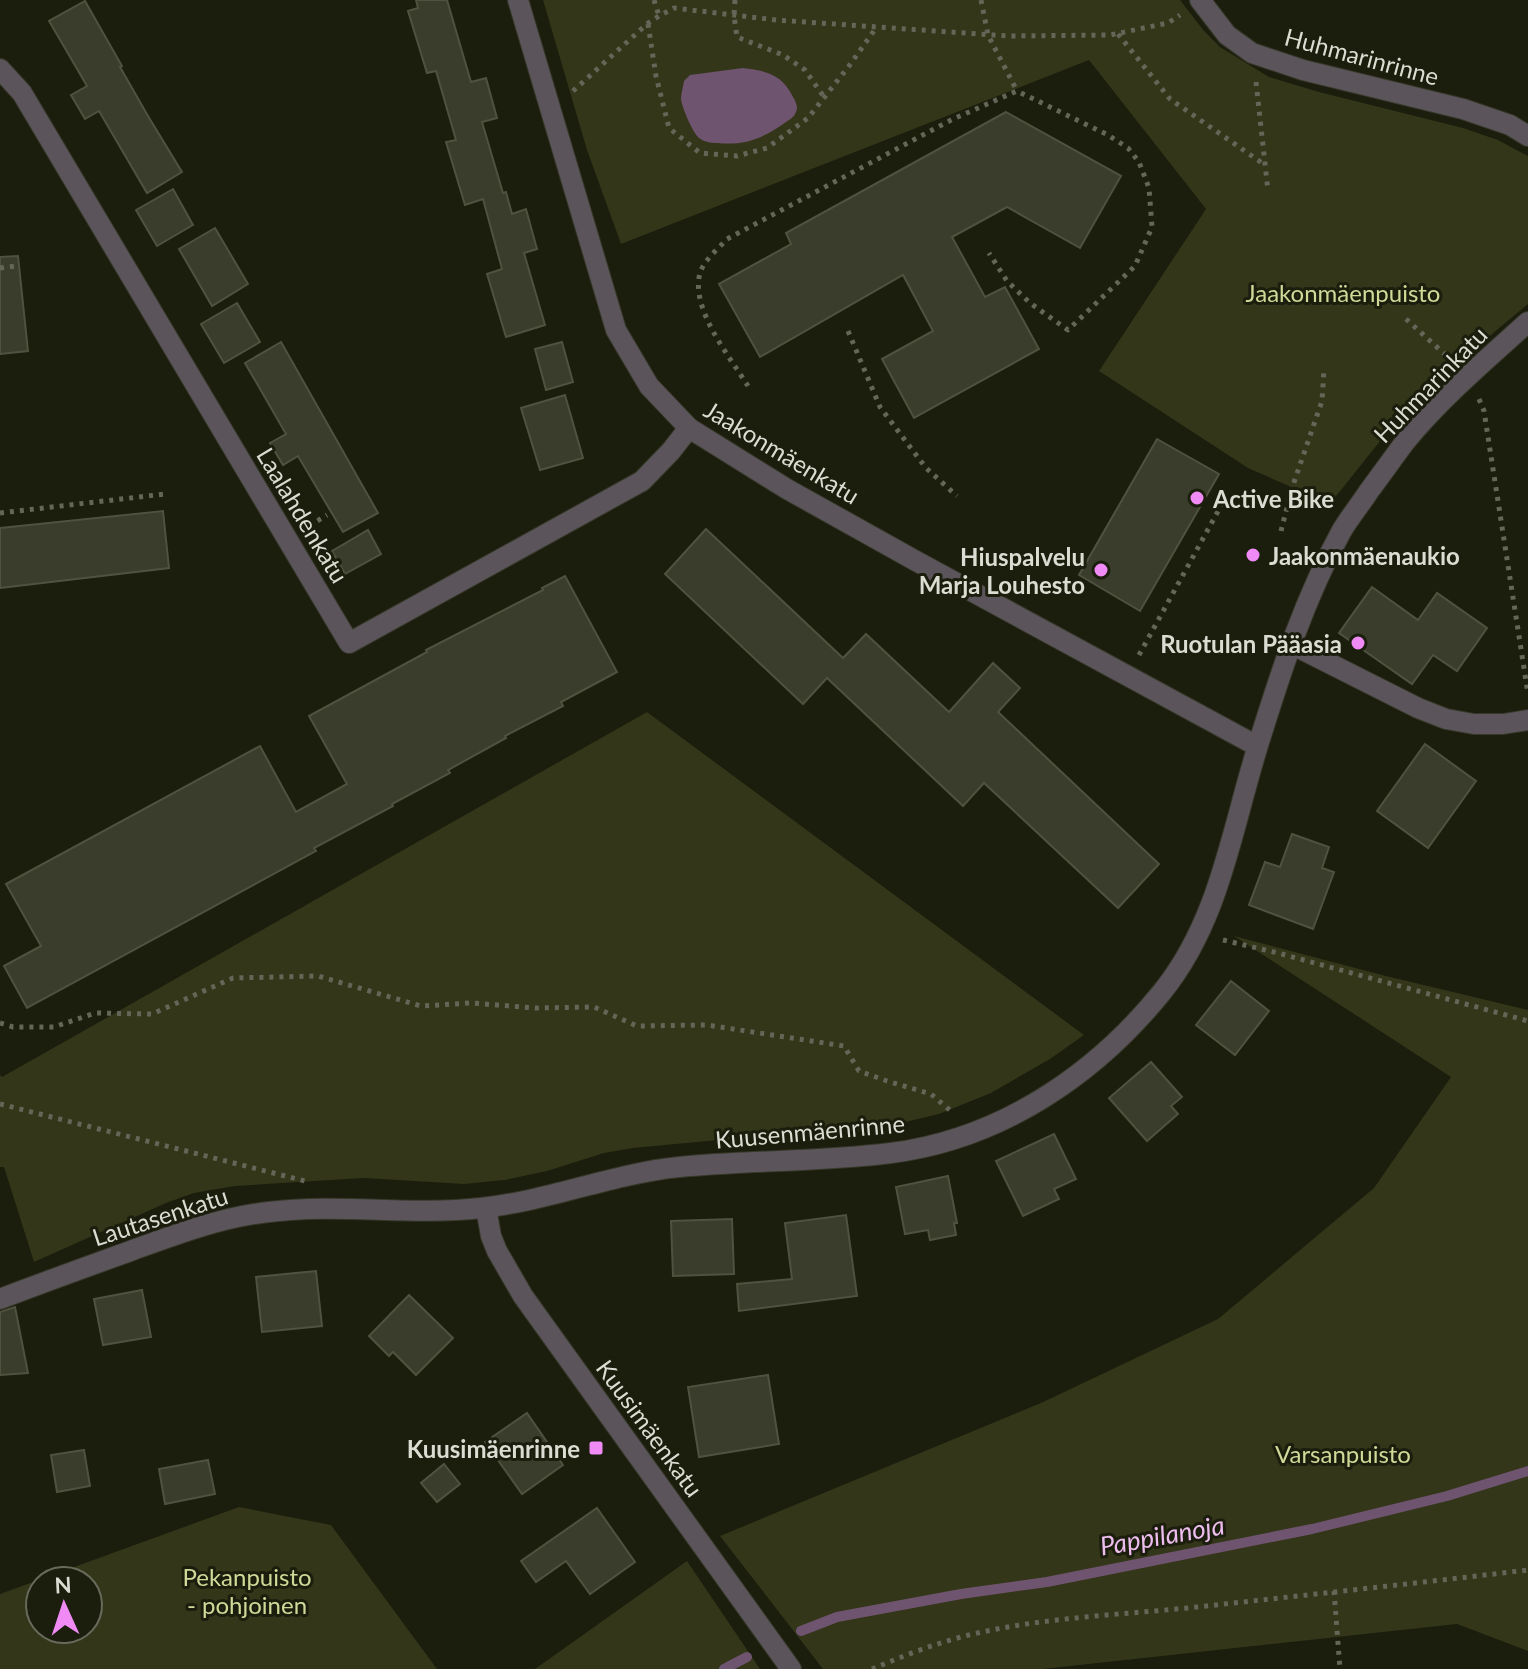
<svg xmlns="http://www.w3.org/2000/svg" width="1528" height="1669" font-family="Lato,sans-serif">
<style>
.green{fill:#333618;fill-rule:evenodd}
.water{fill:#6f5470}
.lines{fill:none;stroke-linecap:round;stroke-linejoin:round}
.stream{stroke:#6f5470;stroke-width:10}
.building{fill:#3b3d2c;stroke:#4f523f;stroke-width:2}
.minor-casing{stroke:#363829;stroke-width:22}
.path{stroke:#646658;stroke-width:5;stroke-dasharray:4 6;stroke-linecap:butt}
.minor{stroke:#5b555b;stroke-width:20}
.poi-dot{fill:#f08bf5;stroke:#1b1d0d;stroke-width:3}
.labels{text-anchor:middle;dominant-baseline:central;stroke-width:6;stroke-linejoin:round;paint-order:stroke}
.street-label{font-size:24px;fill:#dbddd2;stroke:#1b1d0d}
.park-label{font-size:24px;fill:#d0d998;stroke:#1b1d0d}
.poi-label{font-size:24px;font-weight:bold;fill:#dbddd2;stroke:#1b1d0d;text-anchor:end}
.water-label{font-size:26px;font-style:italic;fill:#edbdee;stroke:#1b1d0d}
</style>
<rect width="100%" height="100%" fill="#1b1d0d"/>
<g class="green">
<path d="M543 0H1180L1204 31 1220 47 1269 77 1319 92 1463 128 1498 140 1528 156V304C1487 338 1445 373 1407 411 1380 439 1357 471 1332 501L1328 503 1248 468 1099 371 1206 209 1089 60 621 244 587 150Z"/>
<polygon points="647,712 1084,1035 1050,1059 991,1093 939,1114 867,1131 813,1136 740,1138 633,1148 604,1153 547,1171 505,1180 464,1184 364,1178 235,1186 194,1193 166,1203 34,1262 4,1167 0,1167 0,1075 2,1077"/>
<polygon points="1234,936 1382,975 1528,1010 1528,1651 1457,1624 1043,1669 823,1669 720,1536 1041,1403 1218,1319 1374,1188 1451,1077"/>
<path d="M239 1507 331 1525 437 1669H0V1594ZM40 1581H88V1629H40Z"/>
<polygon points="687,1561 760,1669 535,1669"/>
</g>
<path class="water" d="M743 68C766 71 782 74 793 97 796 102 799 108 795 114 794 117 789 120 786 122 764 138 744 146 717 143 711 143 704 142 699 138 693 133 682 108 681 99 681 94 683 87 684 81L690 75Z"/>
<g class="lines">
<g class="stream">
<polyline points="801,1631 837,1617 961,1594 1047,1582 1312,1529 1447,1496 1528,1471"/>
<polyline points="724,1669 747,1657"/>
</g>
</g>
<g class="building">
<polygon points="416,0 447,0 471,82 486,78 497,118 482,122 503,193 506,192 512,214 526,209 537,249 524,253 545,325 506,337 487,274 502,269 483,199 465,205 446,142 456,140 436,71 427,73 408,11 418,8"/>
<polygon points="85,1 122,66 120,67 148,116 182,172 147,193 99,111 85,119 71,95 87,86 49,21"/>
<polygon points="1006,112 1121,176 1080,248 1007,207 952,237 985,297 1005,287 1039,349 914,418 882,359 933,331 903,275 760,357 719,284 791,244 786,233"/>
<polygon points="173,189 193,225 157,246 136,210"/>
<polygon points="215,228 248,284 212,306 179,249"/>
<polygon points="18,256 28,351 0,354 0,257"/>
<polygon points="237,303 260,342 224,363 201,324"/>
<polygon points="281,342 378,513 343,532 298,456 283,465 270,443 286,434 245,363"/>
<polygon points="562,342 573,382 546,390 535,349"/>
<polygon points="565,395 583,458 540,470 521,408"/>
<polygon points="1157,439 1219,474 1140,611 1079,575"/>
<polygon points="163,511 169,568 0,588 0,528"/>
<polygon points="706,529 843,658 866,634 949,712 993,663 1020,688 998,712 1159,864 1118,908 984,783 963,806 827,678 803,704 665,574"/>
<polygon points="368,530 381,554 345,574 332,551"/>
<polygon points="565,576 617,672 561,702 563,706 505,736 506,738 448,770 450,773 392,804 393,806 314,848 316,851 27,1008 4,966 41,946 6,884 260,746 296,812 347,784 309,716 427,652 426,650 543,590 542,588"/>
<polygon points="1372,587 1418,620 1437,593 1487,628 1457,671 1433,655 1412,684 1339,633"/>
<polygon points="1425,744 1476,781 1428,848 1377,811"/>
<polygon points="1292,834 1329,847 1322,868 1334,872 1313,929 1249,905 1265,862 1280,867"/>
<polygon points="1231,981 1269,1011 1235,1055 1196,1025"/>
<polygon points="1151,1062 1182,1097 1171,1106 1178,1114 1147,1141 1109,1098"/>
<polygon points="1054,1134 1076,1179 1054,1189 1059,1199 1023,1216 996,1161"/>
<polygon points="948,1176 957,1223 954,1223 956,1235 930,1240 928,1230 905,1234 896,1187"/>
<polygon points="846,1215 857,1296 739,1311 737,1284 792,1279 785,1223"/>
<polygon points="732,1219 734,1274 673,1276 671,1221"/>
<polygon points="316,1271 322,1326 262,1332 256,1277"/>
<polygon points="142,1290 151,1337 103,1345 94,1299"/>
<polygon points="409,1295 453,1338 416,1375 393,1352 389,1356 369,1336"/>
<polygon points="15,1307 28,1373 0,1375 0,1312"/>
<polygon points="768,1375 779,1444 699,1457 688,1387"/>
<polygon points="527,1413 563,1465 522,1494 485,1442"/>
<polygon points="84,1450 90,1486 57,1492 51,1455"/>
<polygon points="208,1460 215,1494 165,1504 159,1469"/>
<polygon points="444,1464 460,1484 437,1502 421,1483"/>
<polygon points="597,1508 635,1562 590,1594 566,1561 536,1582 521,1561"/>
</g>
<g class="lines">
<g class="minor-casing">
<g id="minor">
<polyline points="518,0 616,330 649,386 689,428 787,489 916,561 1257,746"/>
<polyline points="1200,0 1227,35 1252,53 1303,70 1463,109 1510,125 1528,136"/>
<polyline points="0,69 22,93 349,643 642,481 671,451 689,428"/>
<polyline points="1291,644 1418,708 1446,719 1474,724 1503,724 1528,720"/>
<polyline points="486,1208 491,1236 497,1251 523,1296 791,1669"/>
<path d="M0 1299C44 1282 89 1266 133 1250 177 1234 222 1217 269 1212 339 1203 411 1216 481 1208 548 1201 611 1174 679 1167 749 1160 820 1162 891 1153 1000 1139 1094 1076 1162 992 1221 919 1232 826 1260 739 1282 668 1305 598 1341 532 1349 518 1360 505 1369 491 1381 475 1393 458 1405 442 1440 399 1487 359 1528 322"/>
</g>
</g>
<g class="path">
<polyline points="654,0 659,16"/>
<polyline points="735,0 734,16 737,37 783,55 805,70 824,97"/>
<polyline points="981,0 988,35 1017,91"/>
<polyline points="648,24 656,76 669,128 700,153 737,156 767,148 808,118 849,66 876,28"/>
<polyline points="1118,34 1170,99 1265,165"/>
<polyline points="1256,82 1268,191"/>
<polyline points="573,91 648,23 659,16 674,8 776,20 1008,36 1110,35 1168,23 1180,15"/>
<polyline points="0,268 16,266"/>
<polyline points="1406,319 1450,359"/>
<polyline points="848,331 880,407 926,468 957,496"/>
<path d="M748 386C730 357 690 309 700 273 704 260 718 249 727 239L953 119 1017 91 1108 135 1128 148 1139 162 1149 188 1152 227 1135 266 1068 330 1030 303 1007 281 989 253"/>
<polyline points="1479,399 1484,411 1528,694"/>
<polyline points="0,513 165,494"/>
<polyline points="309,526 327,515"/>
<polyline points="1281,531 1292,488 1322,401 1324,369"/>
<polyline points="1139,655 1222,504"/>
<polyline points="1223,940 1278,953 1528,1021"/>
<polyline points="0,1023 13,1027 54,1027 95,1013 152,1014 233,978 318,976 421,1006 471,1003 536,1008 594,1007 637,1026 707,1025 844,1046 859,1071 887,1081 931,1094 952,1112"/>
<polyline points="0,1104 305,1181"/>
<polyline points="1334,1591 1340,1669"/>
<path d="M872 1669C903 1656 936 1643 969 1635 1044 1617 1121 1615 1197 1607 1307 1595 1418 1583 1528 1570"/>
</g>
<use href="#minor" class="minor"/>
</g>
<g class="poi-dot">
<circle cx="1197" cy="498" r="8"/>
<circle cx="1253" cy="555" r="8"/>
<circle cx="1101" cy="570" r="8"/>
<circle cx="1358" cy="643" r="8"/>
<rect x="588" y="1440" width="16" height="16" rx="4"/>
</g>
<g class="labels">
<g class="street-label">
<text transform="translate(1362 56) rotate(15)">Huhmarinrinne</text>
<text transform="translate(1430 384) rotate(-46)">Huhmarinkatu</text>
<text transform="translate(782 452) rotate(31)">Jaakonmäenkatu</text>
<text transform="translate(303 515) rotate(59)">Laalahdenkatu</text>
<text transform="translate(810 1131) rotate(-5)">Kuusenmäenrinne</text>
<text transform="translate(160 1216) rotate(-18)">Lautasenkatu</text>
<text transform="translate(650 1428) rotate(54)">Kuusimäenkatu</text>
</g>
<g class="park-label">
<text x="1343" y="292">Jaakonmäenpuisto</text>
<text x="1343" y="1453">Varsanpuisto</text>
<text x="247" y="1576">Pekanpuisto<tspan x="247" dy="28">- pohjoinen</tspan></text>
</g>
<g class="poi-label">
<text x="1213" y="498" text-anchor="start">Active Bike</text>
<text x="1269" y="555" text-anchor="start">Jaakonmäenaukio</text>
<text x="1085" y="556">Hiuspalvelu<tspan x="1085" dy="28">Marja Louhesto</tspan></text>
<text x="1342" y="643">Ruotulan Pääasia</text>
<text x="580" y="1448">Kuusimäenrinne</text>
</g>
<g class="water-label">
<text transform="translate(1162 1535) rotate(-10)">Pappilanoja</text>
</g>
</g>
<g transform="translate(64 1605) rotate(357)"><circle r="38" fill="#1b1d0d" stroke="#686a5c" stroke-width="2"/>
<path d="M0-6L14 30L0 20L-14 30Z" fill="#f08bf5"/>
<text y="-12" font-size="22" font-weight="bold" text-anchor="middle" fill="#dbddd2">N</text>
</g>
</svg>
